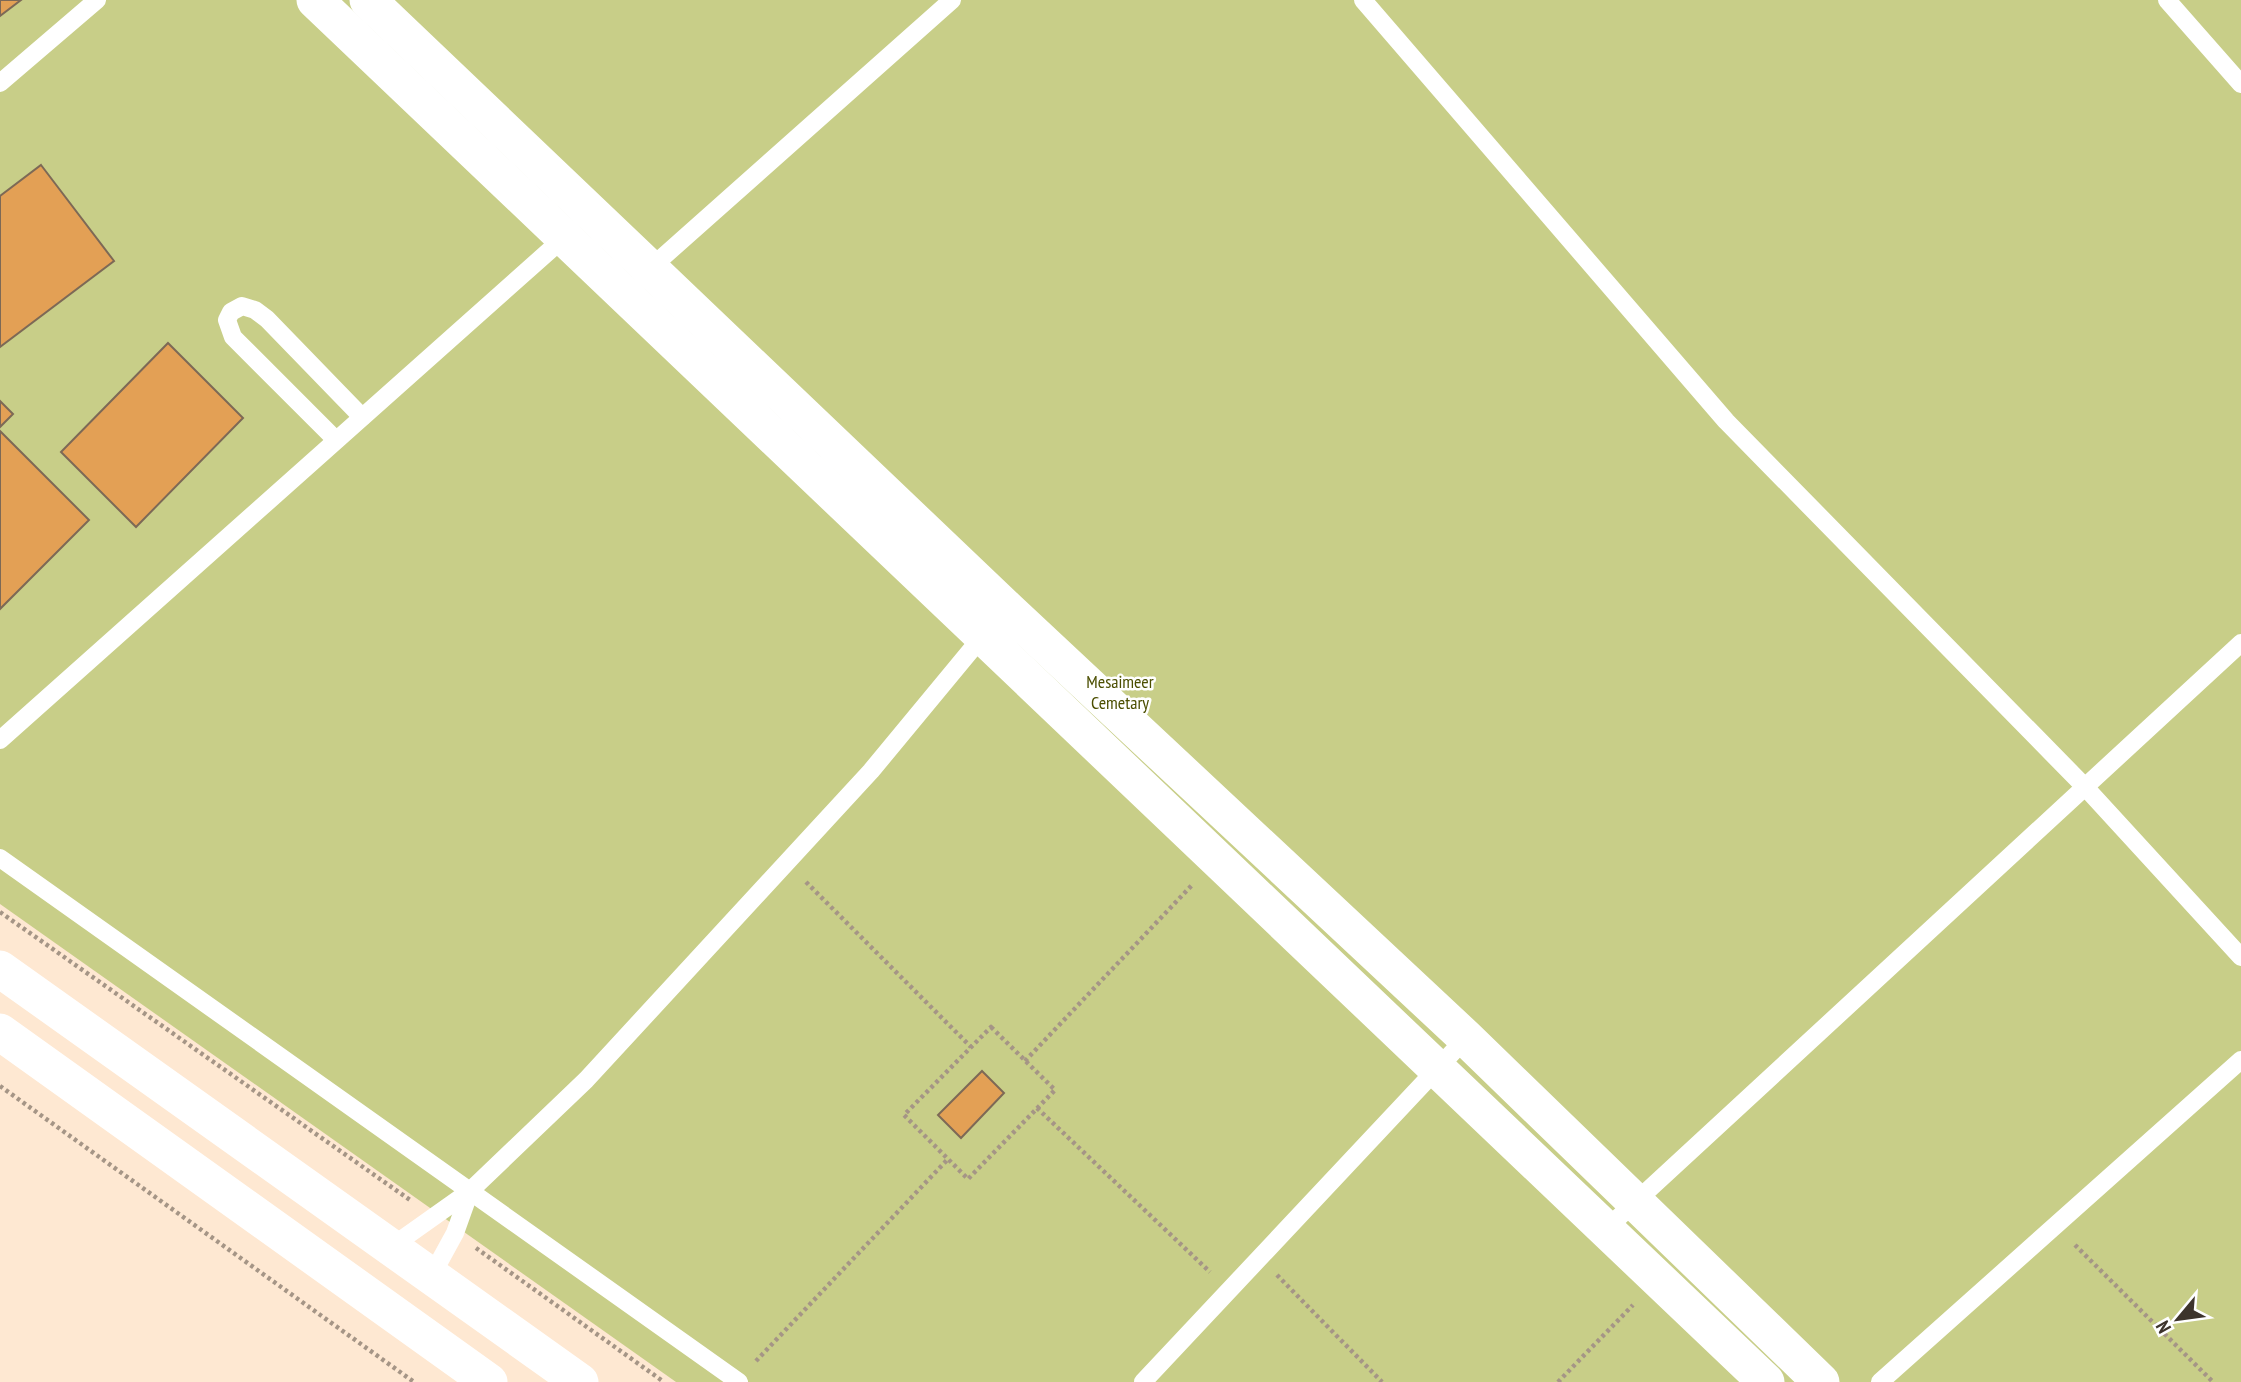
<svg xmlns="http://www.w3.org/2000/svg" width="2241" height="1382" font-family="'PT Sans Narrow',sans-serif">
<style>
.green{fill:#c8ce88}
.building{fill:#e3a055;stroke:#7d6956;stroke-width:2}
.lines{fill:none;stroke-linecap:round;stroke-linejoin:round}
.path{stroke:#a59586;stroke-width:4.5;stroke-dasharray:3.5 3.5;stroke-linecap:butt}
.lane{stroke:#fff;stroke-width:18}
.street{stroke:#fff;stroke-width:37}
.labels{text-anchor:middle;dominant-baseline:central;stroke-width:5;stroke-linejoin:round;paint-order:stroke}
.park-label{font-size:18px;fill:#4b4e00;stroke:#fff}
</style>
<rect width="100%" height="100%" fill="#fee8d2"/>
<polygon class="green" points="0,0 2241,0 2241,1382 676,1382 0,904"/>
<g class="building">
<polygon points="0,0 21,0 0,16"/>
<polygon points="41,165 114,261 0,347 0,196"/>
<polygon points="168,343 243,418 136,527 61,452"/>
<polygon points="0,401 13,414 0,427"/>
<polygon points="0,431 89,520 0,609"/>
<polygon points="982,1071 1004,1093 961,1138 938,1115"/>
</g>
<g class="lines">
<g class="path">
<polyline points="806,882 971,1047"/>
<polyline points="0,912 410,1200"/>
<polygon points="991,1027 1055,1090 968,1179 904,1115"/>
<polyline points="1025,1061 1193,884"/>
<polyline points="0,1086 414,1382"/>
<polyline points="1037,1108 1210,1272"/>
<polyline points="2075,1245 2213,1382"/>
<polyline points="476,1248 664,1382"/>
<polyline points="1277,1275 1382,1382"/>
<polyline points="756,1361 948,1159"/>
<polyline points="1558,1382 1633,1305"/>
</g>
<g class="lane">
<polyline points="1363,0 1726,421 2086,788 2241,957"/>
<polyline points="2167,0 2241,84"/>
<polyline points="0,83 97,0"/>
<polyline points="646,272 952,0"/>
<polyline points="336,440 233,337 227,320 231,312 242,306 255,310 267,319 362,417"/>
<polyline points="0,740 567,235"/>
<polyline points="0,858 739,1382"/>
<polyline points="1606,1229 2241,643"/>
<polyline points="391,1247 470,1191 586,1080 871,771 986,632"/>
<polyline points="432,1275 455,1233 470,1191"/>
<polyline points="1143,1382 1466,1038"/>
<polyline points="1880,1382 2241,1060"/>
</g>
<g class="street">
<polyline points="315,0 1766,1382"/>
<polyline points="368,0 1009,611 1466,1038 1821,1382"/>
<polyline points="0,969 580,1382"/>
<polyline points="0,1032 489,1382"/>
</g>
</g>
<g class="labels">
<g class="park-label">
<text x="1120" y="681">Mesaimeer<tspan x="1120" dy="21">Cemetary</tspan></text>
</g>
</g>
<g transform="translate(2178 1319) rotate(241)" stroke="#ffffff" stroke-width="5" paint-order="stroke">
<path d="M0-5L12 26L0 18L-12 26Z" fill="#3d342c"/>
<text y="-10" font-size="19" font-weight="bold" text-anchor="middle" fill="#3d342c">N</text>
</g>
</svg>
